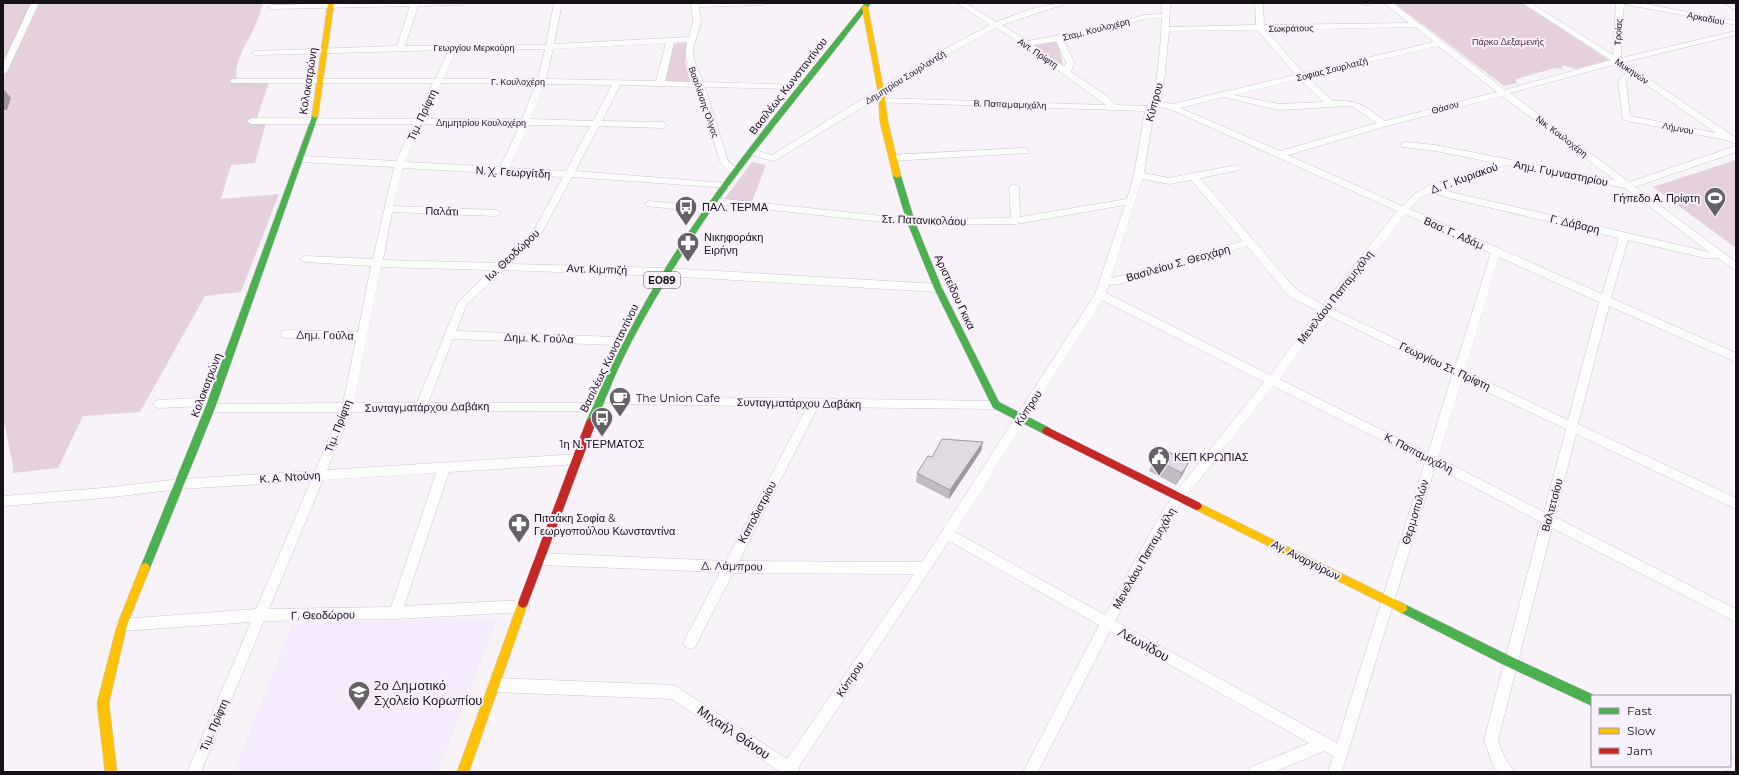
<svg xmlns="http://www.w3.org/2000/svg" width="1739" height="775" font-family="Montserrat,sans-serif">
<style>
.built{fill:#f6ebfc}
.green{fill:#e4d1db}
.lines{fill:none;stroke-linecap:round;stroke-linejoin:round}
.street-casing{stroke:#cac6cc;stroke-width:1}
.fast-casing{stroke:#cac6cc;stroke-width:1}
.slow-casing{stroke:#cac6cc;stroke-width:1}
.jam-casing{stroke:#cac6cc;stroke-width:1}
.street{fill:#fefdfe;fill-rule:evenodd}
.fast{fill:#4caf50;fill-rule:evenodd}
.slow{fill:#ffc107;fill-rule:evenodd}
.jam{fill:#c62828;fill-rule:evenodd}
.wall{fill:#c2bbc2}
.shaded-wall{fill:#9e999e}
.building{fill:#e2dae2;stroke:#9e999e}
.labels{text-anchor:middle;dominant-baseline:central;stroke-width:4;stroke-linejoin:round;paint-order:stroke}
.far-street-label{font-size:9px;fill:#161218;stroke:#f8f0fc}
.far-park-label{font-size:9px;fill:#52213a;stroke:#f8f0fc}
.shield{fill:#f8f0fc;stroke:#5a555c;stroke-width:1}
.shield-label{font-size:10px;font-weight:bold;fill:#161218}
.street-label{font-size:11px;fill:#161218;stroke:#f8f0fc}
.poi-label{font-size:11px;fill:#161218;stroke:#f8f0fc;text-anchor:start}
.near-street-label{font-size:13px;fill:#161218;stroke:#f8f0fc}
.near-poi-label{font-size:13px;fill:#161218;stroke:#f8f0fc;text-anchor:start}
</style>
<rect width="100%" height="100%" fill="#f7f3f9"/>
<polygon class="built" points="498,617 438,772 234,772 292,624"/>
<g class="green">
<path d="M3 3H263C261 10 259 17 256 24 249 41 233 60 237 79H270L257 118 267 119 255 163 231 165 221 199 279 194 241 292 205 296 140 412 83 416 58 468 13 473V465L5 426 3 423Z"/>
<polygon points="1394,3 1522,3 1609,60 1576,69 1562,65 1562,69 1555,68 1516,79 1517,83 1504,86"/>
<polygon points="1058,41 1064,70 1030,46"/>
<polygon points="687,43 685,61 691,84 660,83 671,44"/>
<polygon points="1736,160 1736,248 1653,187"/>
<polygon points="752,162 766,165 751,204 723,201"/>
</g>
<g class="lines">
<g class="street-casing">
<g id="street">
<polygon points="31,3 39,3 7,72 3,74 3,63"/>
<path d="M354 3H466L462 5 418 6 405 46 546 45 554 3H562L554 44 689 37 693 22 691 3H767L763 5 699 7 701 22 693 49 694 60 703 82 802 85 806 87 802 89 705 87 728 161C732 166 738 166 741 171L739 173C730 175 724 168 720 161L697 87 620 85 602 121 663 122 667 125 663 128 599 126 575 171 726 183 729 184 731 186 729 188 572 177 540 236 511 264 666 268 938 284 942 285 943 288 942 291 938 292 666 276 504 270 467 304 456 331 616 337H632L633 340 632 343 616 345 453 339 428 403H597L601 404 603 407 601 410 597 411 351 412 327 470 578 454 582 456 584 459 582 462 578 464 449 472 404 606 523 600 528 602 529 606 528 610 523 612 395 619 264 621 201 772H187L251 622 122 631 117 629 115 625 117 621 122 619 256 609 311 481 180 489 103 498 3 506V496L103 488 180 479 315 471 340 412H210L206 411 204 408 206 406 159 408 155 407 153 404 155 401 159 400 213 397 217 398 219 401 217 404 343 403 356 340 286 338 282 337 281 334 282 331 286 330 358 332 371 266 305 262 300 259 305 256 373 259 394 167 301 162 297 159 301 156 396 161 414 124H251L247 121 251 118 416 119 433 83H233L229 81 233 79H435L449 50 256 55 252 53 256 51 397 46 410 6 272 9 268 7 272 5ZM674 42H687C683 56 689 68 695 82L665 81ZM666 43 656 81 546 79 553 49ZM457 49H545L538 79H443ZM441 83H536L522 119H425ZM544 84 612 85 593 121 531 119ZM422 124 520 125 500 167 405 162ZM529 125 590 126 566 171 509 168ZM403 168 563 177 533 232 499 263 383 260 392 212 496 216 501 213 496 210 393 206ZM381 267 491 270 458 302 417 403H354ZM436 473 391 607 269 609 323 480Z"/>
<path d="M957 3H966L996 22C1019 13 1044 3 1068 3L1002 25 1028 41 1095 29 1144 15 1162 14V3H1170L1169 27 1256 25 1255 3H1263L1264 25 1409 23 1384 3H1393L1505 90 1611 60 1522 3H1531L1613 55 1616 3H1624L1621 58 1736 31V35L1624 62 1736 138V144L1726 140 1623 120 1618 81 1624 74 1628 73 1616 64 1510 93 1629 182 1736 146V152L1635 187 1736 262V271L1718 258H1705L1628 240 1611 298 1736 353V362L1609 306 1578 424 1736 498V509L1576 434 1555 517 1736 609V622L1552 528 1498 740 1504 756 1514 772H1498L1493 765 1484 740 1541 522 1435 467 1342 772H1328L1333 756 1324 751 1274 772H1249L1251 767 1309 743 1110 631 1038 772H1023L1099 625 949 541 798 768 800 772H780L672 699 495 692 490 690 488 685 490 680 495 678 674 685 787 759 914 574 733 573 695 647 690 649 685 647 683 643 720 572 539 565 535 563 533 559 535 555 539 553 726 561 807 407 622 404 597 401 595 398 597 395 601 394 622 396 996 401 1000 402 1002 405 1000 408 996 409 818 407 739 561 922 562 1095 294 1125 205 1016 224 911 225 715 204 710 201 715 198 911 219 1011 218 1009 187 1014 184 1019 187 1020 217 1127 199 1134 175 1145 111 871 102 776 160 773 161 748 154 747 152 748 150 751 149 772 155 937 53 990 25ZM1162 18C1161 34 1158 98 1148 106L1116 105 1108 97 1071 72 1074 62 1063 39 1096 33 1144 19ZM1415 27 1434 42 1303 73 1266 30ZM996 28 1027 48 1106 105 878 98 943 57ZM1257 30 1296 75 1172 104 1161 102 1164 83 1169 31ZM1056 41 1066 62 1065 67 1033 45ZM1438 46 1497 92 1385 121C1364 106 1361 100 1333 101L1307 77ZM1634 76 1716 133 1630 116 1626 81ZM1299 79 1324 102 1279 104 1234 95ZM1502 96 1615 180 1435 145 1405 142 1402 143 1401 145 1402 147 1435 151 1496 163 1428 186 1414 194 1402 206 1288 155 1387 126ZM1223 97 1279 110 1349 106 1355 108 1377 123 1280 151 1180 108ZM1158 107 1170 109 1397 211 1323 305 1300 292 1293 286 1200 178 1239 170 1241 168 1239 166 1236 165 1169 178 1144 173 1154 110ZM1507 165 1625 188 1709 252 1451 192 1440 188ZM1142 179 1169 184 1191 180 1243 241 1120 276 1111 278ZM1432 192 1449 198 1619 238 1602 294 1410 209 1420 198ZM1405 214 1491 253 1455 367 1332 309ZM1247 246 1285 292 1292 298 1318 311 1270 375 1106 293 1109 285 1120 284ZM1499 257 1599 302 1568 420 1465 371ZM1102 300 1264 382 1175 493 1159 517 1105 615 955 532ZM1327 315 1452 375 1428 453 1279 379ZM1462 380 1566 429 1544 512 1438 458ZM1273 386 1425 462 1337 743 1115 621 1167 525 1183 501Z"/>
<path d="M1360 3H1374C1371 6 1363 6 1360 3Z"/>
<polygon points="1624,3 1640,3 1736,21 1736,25 1628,5"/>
<polygon points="1724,3 1733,3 1736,5 1736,10"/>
<polygon points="1025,148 1029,151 1028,153 892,161 888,158 892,155"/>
<polygon points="650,201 708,207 713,210 708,213 647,206 645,204"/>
<polygon points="1730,758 1736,760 1736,772 1725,770 1723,766 1730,766"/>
</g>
</g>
<g class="fast-casing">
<g id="fast">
<path d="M865 3H871C808 88 736 167 680 258 659 292 638 327 621 363 611 383 604 405 594 425H588L586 422C603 383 621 345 642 308 703 198 787 101 865 3Z"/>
<polygon points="313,114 315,114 318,116 215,408 150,568 149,571 145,573 141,571 140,568 205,408"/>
<polygon points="894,174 897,174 901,176 915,222 942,288 999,402 1050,428 1052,431 1050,434 1044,434 993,408 934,288 907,222 893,176"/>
<polygon points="1402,603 1514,658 1596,696 1592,696 1592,706 1506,666 1398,611 1397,608 1398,605"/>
</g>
</g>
<g class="slow-casing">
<g id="slow">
<polygon points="328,3 334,3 318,116 315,118 312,116"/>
<polygon points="865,5 868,7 884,92 888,122 901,176 897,178 893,176 880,122 878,92 862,7"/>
<polygon points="1197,502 1406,605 1407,608 1406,611 1402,613 1194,509 1192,506 1194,503"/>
<polygon points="145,563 149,565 150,568 127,625 109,703 117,772 105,772 97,703 117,625 141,565"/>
<polygon points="523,598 527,600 528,603 469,772 457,772 518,603 519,600"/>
</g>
</g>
<g class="jam-casing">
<g id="jam">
<polygon points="591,418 594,419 596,422 528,603 527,606 523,608 519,606 518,603 586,422 588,419"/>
<polygon points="1047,427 1200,503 1202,506 1200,509 1197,510 1194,509 1044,434 1042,431 1044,428"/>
</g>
</g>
<use href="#street" class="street"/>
<use href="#fast" class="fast"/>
<use href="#slow" class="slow"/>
<use href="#jam" class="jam"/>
</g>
<g class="wall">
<polygon points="1161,448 1183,474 1176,485 1149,471 1154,459"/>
<polygon points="981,451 949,499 916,482 917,473 932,457"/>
</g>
<g class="shaded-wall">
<polygon points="5,91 11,98 7,110 3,110 3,97"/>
<polygon points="983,442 981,451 949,499 950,490"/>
<polygon points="1189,462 1183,474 1176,485 1182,473"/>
</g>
<g class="building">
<polygon points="3,91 5,91 3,97"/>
<polygon points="942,439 983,442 950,490 917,473 928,456 932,457"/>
<polygon points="1161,448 1189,462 1182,473 1154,459"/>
</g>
<defs>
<g id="stadium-pin" transform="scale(1.15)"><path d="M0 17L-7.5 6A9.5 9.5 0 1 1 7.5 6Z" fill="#656167" stroke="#f8f0fc"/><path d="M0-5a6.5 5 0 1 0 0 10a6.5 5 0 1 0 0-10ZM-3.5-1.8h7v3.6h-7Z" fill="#fff"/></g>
<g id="bus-pin" transform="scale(1.15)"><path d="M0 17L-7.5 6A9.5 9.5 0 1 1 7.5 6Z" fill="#656167" stroke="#f8f0fc"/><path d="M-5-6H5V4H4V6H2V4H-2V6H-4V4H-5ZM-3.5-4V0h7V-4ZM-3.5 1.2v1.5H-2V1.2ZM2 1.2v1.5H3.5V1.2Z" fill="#fff"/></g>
<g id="pharmacy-pin" transform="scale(1.15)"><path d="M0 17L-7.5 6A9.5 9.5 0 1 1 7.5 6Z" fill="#656167" stroke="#f8f0fc"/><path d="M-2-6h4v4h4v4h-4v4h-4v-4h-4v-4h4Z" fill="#fff"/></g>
<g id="cafe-pin" transform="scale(1.15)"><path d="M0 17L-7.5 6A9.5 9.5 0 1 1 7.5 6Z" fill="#656167" stroke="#f8f0fc"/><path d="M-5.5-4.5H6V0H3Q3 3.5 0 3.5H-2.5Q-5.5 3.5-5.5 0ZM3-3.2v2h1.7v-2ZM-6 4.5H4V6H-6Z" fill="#fff"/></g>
<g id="civic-pin" transform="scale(1.15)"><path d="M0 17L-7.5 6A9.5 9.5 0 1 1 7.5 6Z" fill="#656167" stroke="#f8f0fc"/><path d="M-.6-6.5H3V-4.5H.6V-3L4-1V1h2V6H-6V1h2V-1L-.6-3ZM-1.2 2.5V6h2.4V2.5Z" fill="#fff"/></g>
<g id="school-pin" transform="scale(1.15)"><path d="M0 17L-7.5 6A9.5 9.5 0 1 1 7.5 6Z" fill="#656167" stroke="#f8f0fc"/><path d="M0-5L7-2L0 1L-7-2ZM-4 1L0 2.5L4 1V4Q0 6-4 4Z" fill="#fff"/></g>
</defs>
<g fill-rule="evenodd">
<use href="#stadium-pin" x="1715" y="198"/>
<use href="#bus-pin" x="686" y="207"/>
<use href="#pharmacy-pin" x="688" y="243"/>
<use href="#cafe-pin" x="620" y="398"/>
<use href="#bus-pin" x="602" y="418"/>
<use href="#civic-pin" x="1159" y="457"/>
<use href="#pharmacy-pin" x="519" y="524"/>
<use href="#school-pin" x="359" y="692"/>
</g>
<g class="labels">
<g class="far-street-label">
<text transform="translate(1706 18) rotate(11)">Αρκαδίου</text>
<text transform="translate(1291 28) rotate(-1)">Σωκράτους</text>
<text transform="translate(1096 29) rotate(-14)">Σταμ. Κουλοχέρη</text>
<text transform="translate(1618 32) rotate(-87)">Τροίας</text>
<text x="474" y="47">Γεωργίου Μερκούρη</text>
<text transform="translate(1038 53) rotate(34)">Αντ. Πρίφτη</text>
<text transform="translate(1332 69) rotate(-14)">Σοφιας Σουρλατζή</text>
<text transform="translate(1632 71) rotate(34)">Μυκηνών</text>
<text transform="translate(905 77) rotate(-32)">Δημητρίου Σουρλαντζή</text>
<text x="518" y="81">Γ. Κουλοχέρη</text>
<text transform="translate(704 102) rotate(71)">Βασιλίσσης Όλγας</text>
<text transform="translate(1010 104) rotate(2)">Β. Παπαμαμιχάλη</text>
<text transform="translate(1445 107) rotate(-15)">Θάσου</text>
<text x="481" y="122">Δημητρίου Κουλοχέρη</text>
<text transform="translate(1678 128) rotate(11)">Λήμνου</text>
<text transform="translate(1562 136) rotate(37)">Νικ. Κουλοχέρη</text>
</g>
<g class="far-park-label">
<text x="1508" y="41">Πάρκο Δεξαμενής</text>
</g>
<rect class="shield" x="644" y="272" width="36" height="16" rx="3"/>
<g class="shield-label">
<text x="662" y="280">ΕΟ89</text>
</g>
<g class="street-label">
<text transform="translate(308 81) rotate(-81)">Κολοκοτρώνη</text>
<text transform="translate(788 86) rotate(-52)">Βασιλέως Κωνσταντίνου</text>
<text transform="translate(1154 102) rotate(-75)">Κύπρου</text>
<text transform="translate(422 115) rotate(-65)">Τιμ. Πρίφτη</text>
<text transform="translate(513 172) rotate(3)">Ν. Χ. Γεωργίτδη</text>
<text transform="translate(1561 173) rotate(11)">Αημ. Γυμναστηρίου</text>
<text transform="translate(1464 178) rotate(-20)">Δ. Γ. Κυριακού</text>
<text transform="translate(442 211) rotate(2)">Παλάτι</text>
<text transform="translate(924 220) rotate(2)">Στ. Πατανικολάου</text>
<text transform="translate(1575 224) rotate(13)">Γ. Δάβαρη</text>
<text transform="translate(1454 233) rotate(24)">Βασ. Γ. Αδάμ</text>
<text transform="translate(512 255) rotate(-43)">Ιω. Θεοδώρου</text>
<text transform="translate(1178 263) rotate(-16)">Βασιλείου Σ. Θεοχάρη</text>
<text transform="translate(597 269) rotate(2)">Αντ. Κιμπιζή</text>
<text transform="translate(955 292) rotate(65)">Αριστείδου Γκικα</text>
<text transform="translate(1335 297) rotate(-52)">Μενελάου Παπαμιχάλη</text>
<text transform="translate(325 335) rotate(1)">Δημ. Γούλα</text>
<text transform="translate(539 338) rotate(2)">Δημ. Κ. Γούλα</text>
<text transform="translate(609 358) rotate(-64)">Βασιλέως Κωνσταντίνου</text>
<text transform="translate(1445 366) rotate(25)">Γεωργίου Στ. Πρίφτη</text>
<text transform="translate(206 385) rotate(-69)">Κολοκοτρώνη</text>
<text transform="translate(799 403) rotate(1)">Συνταγματάρχου Δαβάκη</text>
<text transform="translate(427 407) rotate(-1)">Συνταγματάρχου Δαβάκη</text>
<text transform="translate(1028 408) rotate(-57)">Κύπρου</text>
<text transform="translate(338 426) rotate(-69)">Τιμ. Πρίφτη</text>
<text transform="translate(1419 453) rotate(27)">Κ. Παπαμιχάλη</text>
<text transform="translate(290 477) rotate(-4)">Κ. Α. Ντούνη</text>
<text transform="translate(1552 505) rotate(-75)">Βαλτετσίου</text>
<text transform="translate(757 512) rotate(-62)">Καποδιστρίου</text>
<text transform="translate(1415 512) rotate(-73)">Θερμοπυλών</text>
<text transform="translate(1144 558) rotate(-60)">Μενελάου Παπαμιχάλη</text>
<text transform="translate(1306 560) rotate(27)">Αγ. Αναργύρων</text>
<text transform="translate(732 566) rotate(1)">Δ. Λάμπρου</text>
<text transform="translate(323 615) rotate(-1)">Γ. Θεοδώρου</text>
<text transform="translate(850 679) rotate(-56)">Κύπρου</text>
<text transform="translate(214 725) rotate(-67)">Τιμ. Πρίφτη</text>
</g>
<g class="poi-label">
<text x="1700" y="198" text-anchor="end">Γήπεδο Α. Πρίφτη</text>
<text x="702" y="207">ΠΑΛ. ΤΕΡΜΑ</text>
<text x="704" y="237">Νικηφοράκη<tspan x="704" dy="13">Ειρήνη</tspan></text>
<text x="636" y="398">The Union Cafe</text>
<text x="602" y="444" text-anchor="middle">1η Ν. ΤΕΡΜΑΤΟΣ</text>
<text x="1174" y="457">ΚΕΠ ΚΡΩΠΙΑΣ</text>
<text x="534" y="518">Πιτσάκη Σοφία &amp;<tspan x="534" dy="13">Γεωργοπούλου Κωνσταντίνα</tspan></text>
</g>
<g class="near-street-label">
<text transform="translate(1144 644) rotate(29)">Λεωνίδου</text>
<text transform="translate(734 732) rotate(34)">Μιχαήλ Θάνου</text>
</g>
<g class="near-poi-label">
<text x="374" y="685">2ο Δημοτικό<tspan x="374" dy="15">Σχολείο Κορωπίου</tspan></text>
</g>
</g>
<rect width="1739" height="775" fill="none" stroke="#161218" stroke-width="8"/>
<rect x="1591" y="695" width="140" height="72" fill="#f8f0fc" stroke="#9e97a1"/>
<rect x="1599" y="708" width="20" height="6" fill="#4caf50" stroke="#9e97a1"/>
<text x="1627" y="715" font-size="12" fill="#161218">Fast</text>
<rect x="1599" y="728" width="20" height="6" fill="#ffc107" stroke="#9e97a1"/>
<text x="1627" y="735" font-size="12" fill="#161218">Slow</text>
<rect x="1599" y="748" width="20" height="6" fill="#c62828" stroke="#9e97a1"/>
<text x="1627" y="755" font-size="12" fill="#161218">Jam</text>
</svg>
